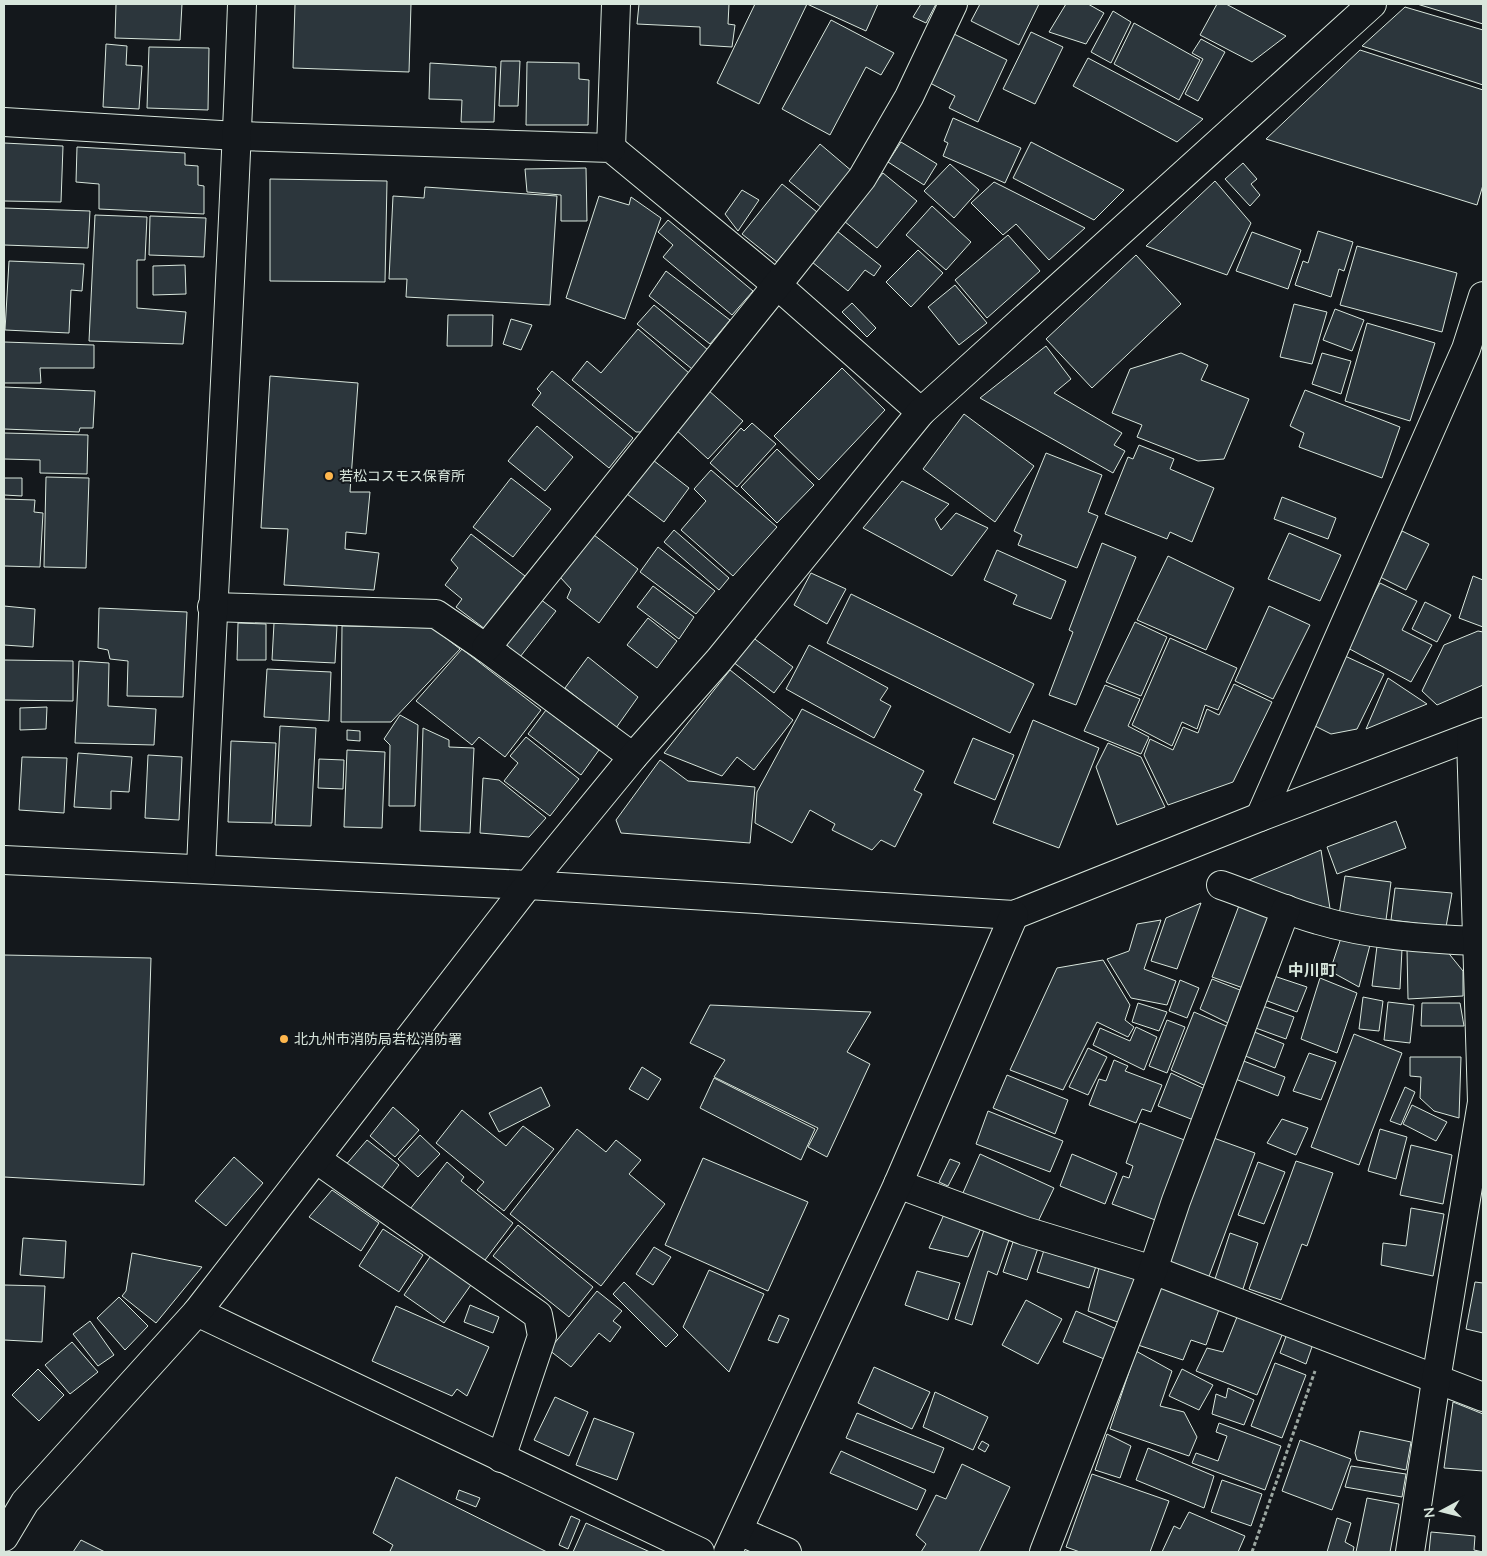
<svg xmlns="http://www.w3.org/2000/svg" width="1487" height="1556" font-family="Mulish,'Noto Sans JP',sans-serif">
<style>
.building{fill:#2c363c;stroke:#d8e6dc}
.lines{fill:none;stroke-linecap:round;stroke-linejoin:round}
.minor-casing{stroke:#d8e6dc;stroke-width:30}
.path{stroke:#9da8a2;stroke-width:3;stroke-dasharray:4 2.5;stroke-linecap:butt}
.minor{stroke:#14181c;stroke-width:28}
.poi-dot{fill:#ffb74d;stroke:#14181c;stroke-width:2}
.labels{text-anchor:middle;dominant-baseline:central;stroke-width:4;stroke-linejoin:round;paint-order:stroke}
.poi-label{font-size:14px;fill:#d8e6dc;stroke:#14181c;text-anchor:start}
.quarter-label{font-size:16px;font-weight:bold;fill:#d8e6dc;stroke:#14181c}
</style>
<rect width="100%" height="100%" fill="#14181c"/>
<g class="building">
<polygon points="116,4 182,4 180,40 115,38"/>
<polygon points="295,4 411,4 409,72 293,68"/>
<polygon points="639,4 729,4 728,24 735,25 732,47 700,45 700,27 637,24"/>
<polygon points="755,4 878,4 866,31 807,4 759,104 717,83"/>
<polygon points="921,4 936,4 926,23 913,17"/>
<polygon points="980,4 1039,4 1019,45 971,21"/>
<polygon points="1066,4 1088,4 1104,13 1086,44 1049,32"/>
<polygon points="1217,4 1226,4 1286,36 1252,62 1200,35"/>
<polygon points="1417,4 1483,4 1483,24"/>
<polygon points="1405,7 1483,30 1483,85 1362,46"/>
<polygon points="1113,11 1131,22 1111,63 1091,52"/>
<polygon points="831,20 894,53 881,75 866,67 830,135 782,109"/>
<polygon points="1134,23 1200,60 1179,100 1114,64"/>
<polygon points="1031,32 1063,47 1035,104 1003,89"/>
<polygon points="954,34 1007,60 978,122 949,108 955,96 930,83"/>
<polygon points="1201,39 1225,52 1198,101 1185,94 1203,59 1192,53"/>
<polygon points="106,44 127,46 126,65 142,66 139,109 103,107"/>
<polygon points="149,47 209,48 208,110 147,108"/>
<polygon points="1360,50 1483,90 1483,185 1477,205 1266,139"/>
<polygon points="1088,58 1203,119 1177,142 1073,86"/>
<polygon points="501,61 520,61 518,106 499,106"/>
<polygon points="527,62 579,63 579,79 589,80 588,125 526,125"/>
<polygon points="430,63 496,67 494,122 461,122 462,100 429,99"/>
<polygon points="953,118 1021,148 1005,183 943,156 948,143 944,141"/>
<polygon points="901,142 937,164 924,185 888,162"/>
<polygon points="1031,142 1124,190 1094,220 1013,178"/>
<polygon points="4,143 63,146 61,202 4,201"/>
<polygon points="820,144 853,172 822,208 789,181"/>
<polygon points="77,147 185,153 185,165 198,166 198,185 204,186 204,214 99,209 99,184 76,182"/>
<polygon points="1243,163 1257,179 1251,184 1260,195 1250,206 1225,179"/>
<polygon points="950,164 979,190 954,218 924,191"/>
<polygon points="586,168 587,221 561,221 561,195 527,192 525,169"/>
<polygon points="883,173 917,201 877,248 844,221"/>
<polygon points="270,179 387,181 385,282 270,281"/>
<polygon points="1215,181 1251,223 1227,275 1146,246"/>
<polygon points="994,182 1085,228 1049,260 1016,224 1003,235 971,203"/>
<polygon points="782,184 817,212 777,262 742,234"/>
<polygon points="425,187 557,196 550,305 406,297 407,279 389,279 393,196 424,198"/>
<polygon points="742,190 759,200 738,231 725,214"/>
<polygon points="599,196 629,205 631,197 661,218 625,319 566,298"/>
<polygon points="932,206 971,242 946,270 906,235"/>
<polygon points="4,208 90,211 88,248 4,245"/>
<polygon points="95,215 147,217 145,260 137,260 137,308 186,312 183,344 89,341"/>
<polygon points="150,216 206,218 204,257 149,255"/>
<polygon points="668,220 753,291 732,315 663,257 673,245 658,232"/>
<polygon points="837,231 881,266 874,276 865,270 848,291 812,262"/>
<polygon points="1318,231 1353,242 1344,271 1339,269 1331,297 1295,285 1303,261 1308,263"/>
<polygon points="1252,232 1301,250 1288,289 1236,271"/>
<polygon points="1008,235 1040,271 987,318 955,280"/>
<polygon points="1357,246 1457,273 1442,332 1340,305"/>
<polygon points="918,250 943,273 911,307 886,282"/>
<polygon points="1136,255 1181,304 1092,388 1046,339"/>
<polygon points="9,261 84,264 82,291 71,290 69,333 5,330"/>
<polygon points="185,265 186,294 153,295 153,266"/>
<polygon points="666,271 730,320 710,344 649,296"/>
<polygon points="955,285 987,323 959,345 928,307"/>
<polygon points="852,303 876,328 867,337 842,312"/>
<polygon points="1294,304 1327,312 1312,364 1280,357"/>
<polygon points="654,305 708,350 692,369 637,324"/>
<polygon points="1335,309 1364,320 1352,351 1323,340"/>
<polygon points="448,315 493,315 492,346 447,346"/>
<polygon points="511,319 532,325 521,350 503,344"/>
<polygon points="1367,323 1435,343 1410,421 1345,401"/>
<polygon points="638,329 689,373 641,432 636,432 572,380 587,361 601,373"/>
<polygon points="4,342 94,345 94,368 40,368 41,383 4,383"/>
<polygon points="1046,346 1071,379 1054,393 1122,433 1114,445 1125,451 1113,473 980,398"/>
<polygon points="1181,353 1208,365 1201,380 1249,399 1224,459 1198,461 1137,437 1142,425 1112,413 1130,369"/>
<polygon points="1322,353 1351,361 1341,394 1312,384"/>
<polygon points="842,368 885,410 819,480 774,436"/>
<polygon points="552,371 633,438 609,468 532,405 541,393 537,389"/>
<polygon points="270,376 358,383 350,492 370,492 366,534 346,532 345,549 379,553 374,590 284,585 288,529 261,528"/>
<polygon points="4,387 95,391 93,428 80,428 79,432 4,429"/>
<polygon points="708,390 743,421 708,459 674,428"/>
<polygon points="1305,390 1400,427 1382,478 1299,447 1304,433 1290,426"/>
<polygon points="964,414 1034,466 995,522 923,469"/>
<polygon points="752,423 776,444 737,487 710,463 741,428 744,431"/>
<polygon points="537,426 573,457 545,491 508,461"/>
<polygon points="4,433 88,435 87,474 40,473 40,460 4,459"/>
<polygon points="1139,445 1174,459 1170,469 1214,488 1192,542 1170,532 1167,539 1105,514 1128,457 1133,459"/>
<polygon points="777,449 814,485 777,523 741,487"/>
<polygon points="1046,453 1102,475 1088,512 1098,516 1077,568 1018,545 1022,535 1014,531"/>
<polygon points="649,457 689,488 664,522 623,491"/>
<polygon points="711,470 777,527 733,576 681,530 706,501 694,489"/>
<polygon points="46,477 89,478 86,568 44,567"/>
<polygon points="4,478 22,478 22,496 4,495"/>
<polygon points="511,478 551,509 513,557 473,527"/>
<polygon points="902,481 949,504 935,519 941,530 956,513 988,528 952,576 863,528"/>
<polygon points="1282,497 1336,518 1328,539 1274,519"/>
<polygon points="4,499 35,500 34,512 43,513 40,567 4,566"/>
<polygon points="674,530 729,578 719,590 664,542"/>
<polygon points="1402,531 1429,544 1406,590 1380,577"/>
<polygon points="1289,533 1341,555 1320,601 1268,579"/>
<polygon points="471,534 525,576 485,629 456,607 462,599 445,585 458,568 451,560"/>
<polygon points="594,535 638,569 599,623 567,598 571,589 560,577"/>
<polygon points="1102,543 1136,557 1076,705 1049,695 1073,632 1069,630"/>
<polygon points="658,547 715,591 696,614 640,572"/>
<polygon points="997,550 1066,581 1051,619 1013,604 1017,595 984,580"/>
<polygon points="1168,556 1234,588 1206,650 1137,620"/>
<polygon points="811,573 846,589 827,624 794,605"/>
<polygon points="1473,576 1483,580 1483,627 1459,618"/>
<polygon points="1380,583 1417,601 1402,630 1432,645 1411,682 1346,647"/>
<polygon points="653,586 694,617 679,639 637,607"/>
<polygon points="851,594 1034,684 1010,733 827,643"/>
<polygon points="540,599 556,611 520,657 505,644"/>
<polygon points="1425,602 1451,615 1437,642 1412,629"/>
<polygon points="4,606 35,609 33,647 4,645"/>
<polygon points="1269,606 1310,625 1273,699 1235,681"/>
<polygon points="99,608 187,612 183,697 127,696 128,661 110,659 108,650 98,648"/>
<polygon points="648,618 677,641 657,668 627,645"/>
<polygon points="1135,622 1167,637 1141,696 1106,682"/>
<polygon points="238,623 266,624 266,660 237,660"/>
<polygon points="274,623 337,626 335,663 272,660"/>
<polygon points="342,626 433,628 460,649 391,722 341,722"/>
<polygon points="1478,631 1483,632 1483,685 1437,705 1422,691 1444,645"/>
<polygon points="752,637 793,667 774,693 733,662"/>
<polygon points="1170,638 1237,668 1218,710 1205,705 1197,729 1182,722 1172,746 1132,725"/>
<polygon points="809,645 888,688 880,700 891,706 874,738 786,689"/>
<polygon points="462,649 541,710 505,757 479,737 472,745 416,701"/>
<polygon points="1345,656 1384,674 1357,729 1331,734 1311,724"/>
<polygon points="588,657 638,697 616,728 565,688"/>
<polygon points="4,660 73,661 73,701 4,700"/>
<polygon points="79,661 109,663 108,706 156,709 154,745 75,743"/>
<polygon points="267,669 331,672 329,721 264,717"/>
<polygon points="730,670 793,720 754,770 737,757 722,776 664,753"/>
<polygon points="1388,678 1427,704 1366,729"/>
<polygon points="1234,684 1272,702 1233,782 1168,805 1144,755 1150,739 1173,750 1183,727 1198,733 1207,709 1219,715"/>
<polygon points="1105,685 1140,699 1128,726 1149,737 1141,754 1084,731"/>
<polygon points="47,707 46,729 20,730 20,708"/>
<polygon points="802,709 924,771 914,790 922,794 895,847 881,840 872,850 832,830 835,824 810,810 792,843 755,823 757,792"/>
<polygon points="546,710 599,750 581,775 528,734"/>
<polygon points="400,715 418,725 415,806 389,806 390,745 384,739"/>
<polygon points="1033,720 1099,748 1059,848 993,823"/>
<polygon points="280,726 316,728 311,826 275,825"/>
<polygon points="423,728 449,740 449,747 474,748 470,833 420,831"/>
<polygon points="347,730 360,731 360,741 347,740"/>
<polygon points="526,737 579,779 550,816 504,781 518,763 510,756"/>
<polygon points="973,738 1014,755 995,800 954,783"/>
<polygon points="231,741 276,743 272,823 228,822"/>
<polygon points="1108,743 1141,757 1165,807 1117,825 1096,767"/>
<polygon points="347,750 385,752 382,828 344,827"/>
<polygon points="78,753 132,757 129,792 111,791 111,809 74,807"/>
<polygon points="148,755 182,757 179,820 145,818"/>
<polygon points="22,757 67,758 64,813 19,810"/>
<polygon points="319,759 344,760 343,789 318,788"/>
<polygon points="660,760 688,781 755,787 750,843 621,833 616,820"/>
<polygon points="483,778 499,780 546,818 529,837 480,833"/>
<polygon points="1396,821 1406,848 1337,874 1327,847"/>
<polygon points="1321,850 1331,915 1244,882"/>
<polygon points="1345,876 1391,882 1386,920 1339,915"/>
<polygon points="1395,888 1452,893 1446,927 1391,920"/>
<polygon points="1201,903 1177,969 1151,961 1166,918"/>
<polygon points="1240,903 1274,915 1246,989 1212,977"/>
<polygon points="1161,920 1144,969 1176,981 1167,1005 1131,998 1107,959 1129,951 1137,924"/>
<polygon points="1341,938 1370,945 1359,987 1330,971"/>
<polygon points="1377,946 1402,949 1400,989 1372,986"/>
<polygon points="1407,950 1446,950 1463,971 1463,996 1408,999"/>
<polygon points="4,955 151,958 144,1185 4,1177"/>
<polygon points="1103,960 1130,1005 1125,1020 1134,1027 1128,1037 1097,1022 1063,1090 1010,1070 1057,968"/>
<polygon points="1271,975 1307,987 1297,1012 1262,999"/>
<polygon points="1320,978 1357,993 1337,1053 1301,1039"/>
<polygon points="1212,979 1245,992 1232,1025 1200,1009"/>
<polygon points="1180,980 1199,988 1187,1018 1169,1011"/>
<polygon points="1363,997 1383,1001 1379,1031 1359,1029"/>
<polygon points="1388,1002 1414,1005 1410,1043 1384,1040"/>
<polygon points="1138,1003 1167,1012 1159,1031 1132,1022"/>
<polygon points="1422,1003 1460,1003 1464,1026 1421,1026"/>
<polygon points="710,1005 871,1012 847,1052 870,1064 827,1157 808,1147 818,1128 714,1077 725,1060 690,1043"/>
<polygon points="1260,1005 1294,1017 1286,1039 1253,1027"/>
<polygon points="1194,1012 1231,1028 1208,1087 1171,1070"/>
<polygon points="1167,1020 1185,1027 1167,1073 1149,1066"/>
<polygon points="1136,1027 1157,1037 1144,1070 1093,1045 1100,1028 1130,1041"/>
<polygon points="1252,1031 1284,1044 1275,1068 1243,1055"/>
<polygon points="1354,1034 1402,1053 1359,1165 1311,1147"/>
<polygon points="1088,1048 1107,1057 1088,1095 1069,1087"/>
<polygon points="1309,1053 1336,1062 1321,1100 1293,1091"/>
<polygon points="1410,1057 1461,1057 1459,1118 1434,1111 1420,1098 1421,1077 1410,1076"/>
<polygon points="1114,1060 1128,1066 1125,1071 1162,1085 1151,1112 1142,1109 1136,1123 1089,1105 1099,1079 1106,1081"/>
<polygon points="1241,1060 1285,1077 1278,1096 1233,1078"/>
<polygon points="642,1067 661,1079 648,1100 629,1089"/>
<polygon points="1171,1073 1207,1090 1196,1121 1158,1106"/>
<polygon points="1007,1075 1068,1100 1055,1134 993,1108"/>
<polygon points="714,1078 815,1129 801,1160 700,1108"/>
<polygon points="541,1087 550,1106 499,1132 489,1113"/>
<polygon points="1405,1087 1415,1092 1401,1125 1390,1121"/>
<polygon points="1412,1105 1447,1122 1436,1141 1403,1124"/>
<polygon points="393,1107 419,1130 395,1157 370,1136"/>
<polygon points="462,1110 506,1146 523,1126 554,1149 504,1211 477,1190 484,1182 436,1143"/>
<polygon points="988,1111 1063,1141 1050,1172 976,1144"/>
<polygon points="1282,1119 1308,1128 1296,1155 1267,1143"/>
<polygon points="1140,1123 1187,1141 1158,1221 1112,1204 1123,1176 1129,1178 1133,1166 1126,1163"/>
<polygon points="577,1129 606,1152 616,1140 641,1160 629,1174 665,1204 601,1286 510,1214"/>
<polygon points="1380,1129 1407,1137 1396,1179 1368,1171"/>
<polygon points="420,1135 440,1154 418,1177 398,1159"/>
<polygon points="1211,1137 1255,1153 1208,1279 1163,1264"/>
<polygon points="367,1140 399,1165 378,1193 344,1167"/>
<polygon points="1411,1145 1452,1155 1443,1204 1400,1195"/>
<polygon points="980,1154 1054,1188 1035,1228 962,1195"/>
<polygon points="1072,1154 1117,1173 1105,1204 1060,1186"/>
<polygon points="234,1157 263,1183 226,1226 195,1201"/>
<polygon points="703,1158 808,1202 768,1291 665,1245"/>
<polygon points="950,1159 960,1163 948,1186 939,1182"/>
<polygon points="1296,1161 1333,1173 1307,1246 1302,1244 1281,1300 1249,1289"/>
<polygon points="447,1162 464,1177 461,1181 513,1223 482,1264 410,1209"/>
<polygon points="1258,1162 1285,1172 1264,1224 1238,1215"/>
<polygon points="332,1190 379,1223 361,1251 309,1217"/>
<polygon points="1411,1208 1444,1214 1433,1276 1381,1265 1383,1243 1406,1246"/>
<polygon points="946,1210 982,1226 968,1257 929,1248"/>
<polygon points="518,1225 593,1287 569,1317 493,1256"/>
<polygon points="985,1227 1011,1234 997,1275 988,1271 972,1325 955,1319"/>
<polygon points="383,1229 423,1255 399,1292 359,1266"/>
<polygon points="1230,1233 1258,1243 1242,1292 1214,1282"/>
<polygon points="23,1238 66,1241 64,1278 20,1275"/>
<polygon points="1014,1239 1038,1248 1027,1280 1003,1272"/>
<polygon points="654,1247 671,1257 653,1285 636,1274"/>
<polygon points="1045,1247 1097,1263 1089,1288 1037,1272"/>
<polygon points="132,1253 202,1267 156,1323 122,1296 126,1291"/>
<polygon points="432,1254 473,1282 444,1323 404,1295"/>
<polygon points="1100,1264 1141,1274 1123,1324 1088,1311"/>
<polygon points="709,1270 764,1294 729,1372 683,1327"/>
<polygon points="917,1271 960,1283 948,1320 905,1305"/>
<polygon points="1162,1281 1221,1304 1206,1345 1191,1340 1183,1360 1138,1345"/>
<polygon points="624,1282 678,1335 666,1347 613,1294"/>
<polygon points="1475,1282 1483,1283 1483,1333 1466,1329"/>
<polygon points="4,1285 45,1286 42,1342 4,1340"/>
<polygon points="597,1291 622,1311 613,1321 621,1327 610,1342 599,1333 571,1367 549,1350"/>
<polygon points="119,1297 148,1326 125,1350 97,1318"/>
<polygon points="1026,1300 1062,1319 1038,1364 1002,1345"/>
<polygon points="470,1305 499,1317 493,1333 464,1322"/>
<polygon points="396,1306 489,1347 467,1396 457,1389 452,1396 372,1361"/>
<polygon points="1076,1311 1121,1331 1109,1361 1063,1342"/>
<polygon points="1239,1312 1285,1328 1257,1395 1196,1371 1207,1348 1223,1352"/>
<polygon points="779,1315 789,1319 778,1343 768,1340"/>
<polygon points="90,1321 114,1355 98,1366 73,1334"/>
<polygon points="1288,1331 1314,1341 1306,1364 1280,1353"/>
<polygon points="72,1342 98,1372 70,1394 45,1365"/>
<polygon points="1136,1351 1172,1371 1160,1406 1184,1412 1197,1437 1189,1456 1110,1429"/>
<polygon points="1275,1363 1306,1375 1282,1438 1251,1426"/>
<polygon points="874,1367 930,1392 912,1429 858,1403"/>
<polygon points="38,1369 64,1395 39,1421 12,1395"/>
<polygon points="1182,1369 1213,1385 1199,1410 1169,1396"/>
<polygon points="1228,1388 1254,1400 1244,1425 1212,1414 1216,1394 1226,1398"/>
<polygon points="935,1392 988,1417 973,1450 923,1427"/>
<polygon points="555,1397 588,1412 569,1456 534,1440"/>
<polygon points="1453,1402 1483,1414 1483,1471 1444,1468"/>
<polygon points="857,1413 944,1448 934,1473 846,1438"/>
<polygon points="594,1418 634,1433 617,1480 576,1465"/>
<polygon points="1219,1423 1281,1446 1265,1490 1192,1463 1196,1453 1218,1461 1227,1436 1216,1432"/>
<polygon points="1360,1431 1411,1442 1406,1470 1357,1460 1355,1453"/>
<polygon points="1107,1434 1131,1446 1120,1478 1095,1470"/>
<polygon points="1300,1440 1351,1459 1332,1510 1282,1491"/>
<polygon points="982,1441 989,1445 985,1452 978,1448"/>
<polygon points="1148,1448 1214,1476 1204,1508 1136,1480"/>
<polygon points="841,1451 926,1490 917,1510 830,1473"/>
<polygon points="962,1464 1010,1487 979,1552 921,1552 926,1544 916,1535 936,1495 946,1499"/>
<polygon points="1351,1466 1406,1474 1402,1497 1345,1487"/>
<polygon points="1092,1474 1169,1501 1150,1552 1080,1552 1066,1547"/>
<polygon points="396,1477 547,1552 393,1552 390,1551 393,1545 373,1533"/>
<polygon points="1222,1480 1262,1494 1251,1526 1211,1512"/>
<polygon points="459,1490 480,1498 476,1507 456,1499"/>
<polygon points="1367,1498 1399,1504 1390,1552 1356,1552"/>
<polygon points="1189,1512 1245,1536 1238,1552 1162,1552 1174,1526 1180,1529"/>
<polygon points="571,1516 580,1520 568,1549 559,1545"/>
<polygon points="1337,1518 1351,1523 1345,1542 1354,1547 1353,1552 1327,1552"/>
<polygon points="586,1523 650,1552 573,1552"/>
<polygon points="1431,1532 1475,1536 1474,1550 1483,1552 1429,1552"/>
<polygon points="81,1540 105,1552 73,1552"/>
</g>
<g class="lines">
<g class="minor-casing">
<g id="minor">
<polyline points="4,122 237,136 611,148 777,285 921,412"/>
<polyline points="611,148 616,4"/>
<polyline points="212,607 436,614 486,648 633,757"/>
<polyline points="486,648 777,285 862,178 909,97 953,4"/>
<polyline points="1260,817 1466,349 1483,296"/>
<polyline points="4,860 528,885 1014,915 1260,817 1483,732"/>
<path d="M201 869C213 580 232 292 242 4"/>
<path d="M1221 885C1253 896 1285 911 1318 920 1368 935 1425 939 1477 941"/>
<polyline points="316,1159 538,1315 542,1336 501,1458"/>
<polyline points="898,1184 1025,1231 1153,1270 1483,1397"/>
<polyline points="197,1312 700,1552"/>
<polyline points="739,1531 787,1552"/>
<polyline points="4,1537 25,1502 197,1312 528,885 633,757 719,660 921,412 1372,4"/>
<polyline points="728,1552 898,1184 1014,915"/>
<polyline points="1044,1552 1153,1270 1176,1201 1286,909"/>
<polyline points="1410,1552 1436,1380 1482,1102 1471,738 1483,744"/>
</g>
</g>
<polyline class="path" points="1252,1552 1315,1371"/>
<use href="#minor" class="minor"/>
</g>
<g class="poi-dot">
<circle cx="329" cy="476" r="5"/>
<circle cx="284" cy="1039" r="5"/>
</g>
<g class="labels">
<g class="poi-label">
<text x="339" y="476">若松コスモス保育所</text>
<text x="294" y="1039">北九州市消防局若松消防署</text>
</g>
<g class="quarter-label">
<text x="1312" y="970">中川町</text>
</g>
</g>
<rect width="1487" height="1556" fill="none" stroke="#d8e6dc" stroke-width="10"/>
<g transform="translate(1442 1511) rotate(263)" stroke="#14181c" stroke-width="4" paint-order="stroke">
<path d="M0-4L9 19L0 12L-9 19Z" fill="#d8e6dc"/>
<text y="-8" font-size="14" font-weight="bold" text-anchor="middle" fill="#d8e6dc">N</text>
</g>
</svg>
